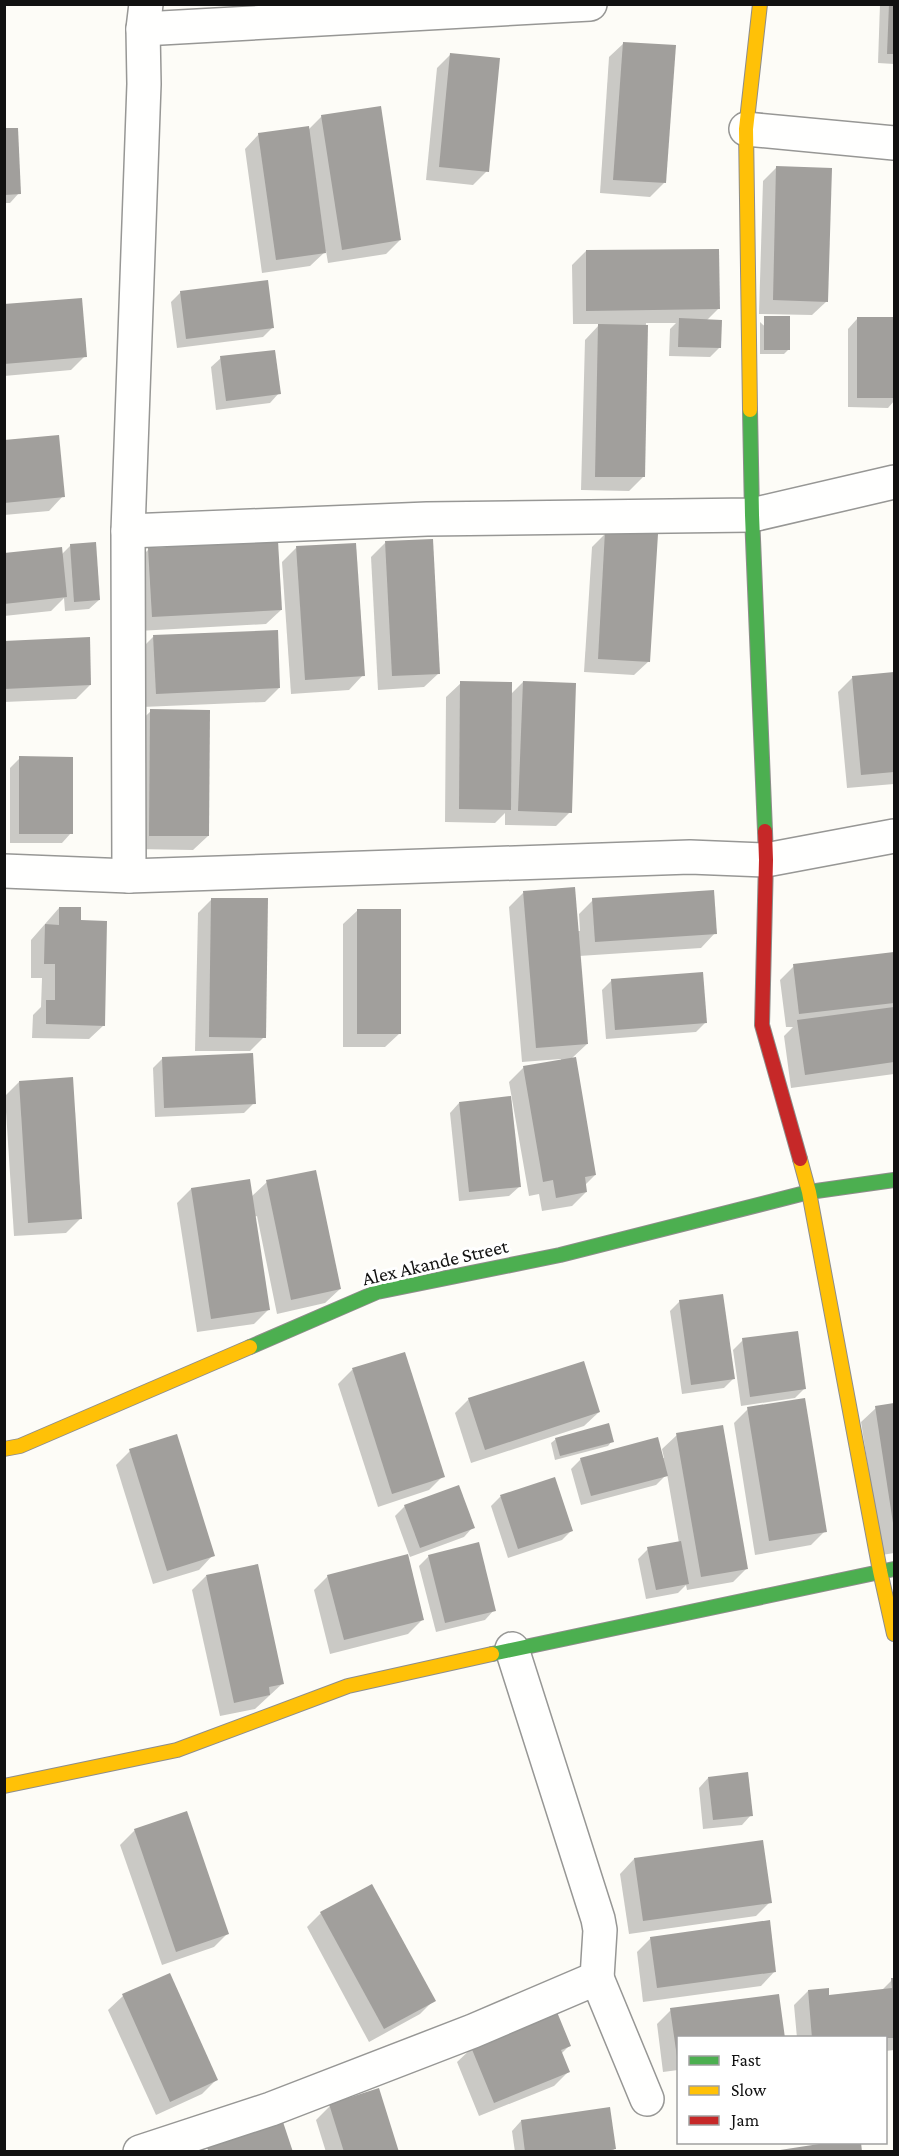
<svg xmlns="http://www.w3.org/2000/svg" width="899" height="2156" font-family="'Crimson Pro',serif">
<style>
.shadow{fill:#0003}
.building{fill:#a19f9c}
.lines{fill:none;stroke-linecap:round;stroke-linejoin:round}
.street-casing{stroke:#979795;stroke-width:36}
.fast-casing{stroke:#8e8d8b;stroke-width:16}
.slow-casing{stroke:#8e8d8b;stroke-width:16}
.jam-casing{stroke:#8e8d8b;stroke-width:16}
.street{stroke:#fffffe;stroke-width:33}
.fast{stroke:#4caf50;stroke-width:14}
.slow{stroke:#ffc107;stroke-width:14}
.jam{stroke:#c62828;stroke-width:14}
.labels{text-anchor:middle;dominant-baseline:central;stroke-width:6;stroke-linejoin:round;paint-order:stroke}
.street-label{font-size:20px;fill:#111;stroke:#fff}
</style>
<rect width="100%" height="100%" fill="#fdfcf7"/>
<g class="shadow">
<polygon points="880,4 894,4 894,64 878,63"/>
<polygon points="624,43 664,183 650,197 600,193 609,57"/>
<polygon points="451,54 487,171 473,185 426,180 437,68"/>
<polygon points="322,116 400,240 386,254 328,263 326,251 310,266 262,273 245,149 259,134 308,130"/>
<polygon points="4,130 19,193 10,203 4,203"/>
<polygon points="777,167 827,301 812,315 759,314 763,181"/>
<polygon points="586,251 719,308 706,321 720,347 710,357 669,356 670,329 676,323 646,323 643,477 629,491 581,490 585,340 600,324 573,324 572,265"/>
<polygon points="181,292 272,328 263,337 177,348 171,302"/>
<polygon points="4,306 85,356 71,370 4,376"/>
<polygon points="857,319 894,319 894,401 888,408 848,407 848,329"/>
<polygon points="760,322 789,349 784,354 760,354"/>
<polygon points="221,358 279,393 270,403 216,410 211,367"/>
<polygon points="4,442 63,496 49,511 4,515"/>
<polygon points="606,533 649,661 634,675 584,672 592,547"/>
<polygon points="385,543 439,673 424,687 378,690 371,557"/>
<polygon points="71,545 99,600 89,609 65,611 64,598 51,611 4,616 4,555 61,555"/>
<polygon points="296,548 363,675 349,690 291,694 282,562"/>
<polygon points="149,549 281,610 266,624 138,631 135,563"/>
<polygon points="153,637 279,688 265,702 142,707 139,651"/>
<polygon points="4,642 90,685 76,699 4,702"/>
<polygon points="894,674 894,784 847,788 838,692 852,678"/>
<polygon points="523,682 570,812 556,826 505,825 505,813 495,823 445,822 446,697 461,683 510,695"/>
<polygon points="151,711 208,836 193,850 135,849 136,725"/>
<polygon points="20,758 71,833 62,843 10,843 10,768"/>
<polygon points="523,893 577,931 580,931 579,914 593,900 715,933 701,948 579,956 587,1044 571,1059 595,1175 585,1185 586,1192 572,1206 542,1211 539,1194 529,1196 509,1082 524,1067 561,1061 561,1059 522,1062 509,907"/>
<polygon points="212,899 264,1037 250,1051 195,1051 198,913"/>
<polygon points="59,908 79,922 104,1025 89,1039 32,1038 33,1015 41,1007 42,978 31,978 31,940"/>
<polygon points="358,910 400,1033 385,1047 343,1047 343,924"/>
<polygon points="894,953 894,1074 791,1088 784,1036 793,1027 786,1027 780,980 794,966"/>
<polygon points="612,980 705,1023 696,1032 606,1039 602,990"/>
<polygon points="163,1058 254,1103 244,1113 155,1117 153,1068"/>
<polygon points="19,1082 81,1218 66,1233 14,1236 5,1096"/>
<polygon points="459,1103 519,1187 509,1196 459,1201 450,1113"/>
<polygon points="267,1182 340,1289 325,1303 277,1314 257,1216 254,1217 269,1309 254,1324 197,1332 177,1203 191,1189 251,1197"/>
<polygon points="680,1301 734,1378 724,1388 682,1394 670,1311"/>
<polygon points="743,1340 805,1388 795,1398 741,1406 733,1350"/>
<polygon points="404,1353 443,1476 429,1490 378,1507 338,1384 352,1370"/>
<polygon points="469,1399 599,1412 584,1426 471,1463 455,1413"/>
<polygon points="894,1405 894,1553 882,1555 861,1422 876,1408"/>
<polygon points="748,1409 825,1531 811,1545 755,1555 734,1423"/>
<polygon points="677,1435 747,1568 733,1582 687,1590 686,1585 678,1593 646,1599 638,1559 648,1549 679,1543 667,1474 656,1485 581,1505 571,1469 581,1459 664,1458 662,1449"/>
<polygon points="556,1439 612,1441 608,1446 555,1460 551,1443"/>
<polygon points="130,1451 213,1555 199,1570 153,1584 116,1465"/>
<polygon points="554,1479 572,1530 562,1540 508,1558 491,1506 500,1497"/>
<polygon points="405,1506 473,1527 464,1537 410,1557 395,1516"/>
<polygon points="429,1556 494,1610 485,1620 436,1632 419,1566"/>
<polygon points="206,1576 283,1683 255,1709 220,1716 192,1590"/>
<polygon points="328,1576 422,1620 408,1634 330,1654 314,1590"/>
<polygon points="708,1778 751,1815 742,1825 703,1829 699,1788"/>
<polygon points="135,1830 228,1933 214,1947 162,1965 120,1845"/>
<polygon points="634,1859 770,1902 756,1916 629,1934 620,1874"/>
<polygon points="321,1913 434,2000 420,2014 369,2042 307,1927"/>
<polygon points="651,1938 775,1971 761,1986 643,2002 637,1952"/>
<polygon points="169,1975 216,2080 202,2094 156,2115 108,2010 123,1996"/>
<polygon points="892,1980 894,1980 894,2050 886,2051 886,2038 797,2038 794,2005 808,1991 828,1996 881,1991"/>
<polygon points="671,2010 678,2038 678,2070 663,2072 657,2024"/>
<polygon points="569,2046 561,2054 568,2072 554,2086 479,2116 457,2062 472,2048"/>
<polygon points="330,2106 398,2152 326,2152 316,2120"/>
<polygon points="521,2121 614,2149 612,2152 515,2152 512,2131"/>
</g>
<g class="building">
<polygon points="889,4 894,4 894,54 887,54"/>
<polygon points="623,42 676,45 666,183 613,180"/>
<polygon points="450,53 500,58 489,172 439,167"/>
<polygon points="381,106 401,240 342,250 321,115"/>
<polygon points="309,126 326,253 276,260 258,133"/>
<polygon points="4,128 18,128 21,194 4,195"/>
<polygon points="776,166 832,168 828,302 773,300"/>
<polygon points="719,249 720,309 586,311 586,250"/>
<polygon points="268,280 274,328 186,339 180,291"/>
<polygon points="82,298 87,357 4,364 4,304"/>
<rect x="764" y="316" width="26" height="34"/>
<rect x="857" y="317" width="37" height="81"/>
<polygon points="679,318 722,320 721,348 678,347"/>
<polygon points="598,324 648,325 645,477 595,477"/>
<polygon points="275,350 281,394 226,401 220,356"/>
<polygon points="59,435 65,497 4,503 4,440"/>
<polygon points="605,531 658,534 650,662 598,659"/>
<polygon points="433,539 440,674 392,676 385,541"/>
<polygon points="278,541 282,610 152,617 148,548"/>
<polygon points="96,542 100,600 74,602 70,544"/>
<polygon points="356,543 365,676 305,680 296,546"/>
<polygon points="62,547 67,597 4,604 4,553"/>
<polygon points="278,630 280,688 156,694 153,635"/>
<polygon points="90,637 91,685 4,689 4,641"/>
<polygon points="894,672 894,772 861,775 852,676"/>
<polygon points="460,681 512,682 511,810 459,809"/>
<polygon points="523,681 576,683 572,813 518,811"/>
<polygon points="150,709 210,710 209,836 149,836"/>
<polygon points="19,756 73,757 73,834 19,834"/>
<polygon points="575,887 588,1044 536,1048 523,891"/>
<polygon points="714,890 717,934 595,942 592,898"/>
<polygon points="211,898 268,898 266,1038 209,1037"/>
<polygon points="59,907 81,907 81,920 107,921 105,1026 46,1024 46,1000 55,1000 55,964 44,964 45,924 59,925"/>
<rect x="357" y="909" width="44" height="125"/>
<polygon points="894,952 894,1003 799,1014 793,964"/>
<polygon points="703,972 707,1023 615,1030 611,979"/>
<polygon points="894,1007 894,1062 805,1075 797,1020"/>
<polygon points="253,1053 256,1104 164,1108 162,1057"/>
<polygon points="576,1057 596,1175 585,1177 587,1192 556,1198 553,1180 543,1182 523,1066"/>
<polygon points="73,1077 82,1219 28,1223 19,1081"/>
<polygon points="511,1096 521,1187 469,1192 459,1102"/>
<polygon points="316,1170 341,1289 291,1300 266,1180"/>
<polygon points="250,1179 270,1310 211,1319 191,1188"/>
<polygon points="723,1294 735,1379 691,1385 679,1300"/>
<polygon points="798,1331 806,1389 750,1397 742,1338"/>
<polygon points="405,1352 445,1477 392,1494 352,1368"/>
<polygon points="584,1361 600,1412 485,1450 468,1398"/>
<polygon points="805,1398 827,1532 769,1541 747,1407"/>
<polygon points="894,1403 894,1523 893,1523 875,1406"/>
<polygon points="609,1423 614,1442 560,1456 555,1438"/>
<polygon points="723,1425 748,1569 701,1577 676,1433"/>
<polygon points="177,1434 215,1556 167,1571 129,1449"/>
<polygon points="658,1437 668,1476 591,1496 580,1458"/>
<polygon points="555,1477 573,1531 518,1549 500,1495"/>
<polygon points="459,1485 475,1528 420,1548 404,1505"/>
<polygon points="681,1541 689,1584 656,1590 647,1547"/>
<polygon points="479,1542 496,1611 445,1623 428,1555"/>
<polygon points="408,1554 424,1620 344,1640 327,1575"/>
<polygon points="258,1564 284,1684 269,1687 270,1695 234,1703 206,1575"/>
<polygon points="748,1772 753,1816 713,1820 708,1777"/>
<polygon points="187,1811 229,1934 176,1952 134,1829"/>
<polygon points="763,1840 772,1903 643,1921 634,1858"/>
<polygon points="372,1884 436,2001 384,2029 320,1912"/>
<polygon points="770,1920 776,1972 657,1988 650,1937"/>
<polygon points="170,1973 218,2080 170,2102 122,1994"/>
<polygon points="891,1978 894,1978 894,2038 812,2038 808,1990 829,1988 829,1995 892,1988"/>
<polygon points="779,1994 785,2038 678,2038 677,2057 670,2008"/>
<polygon points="557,2012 571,2046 561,2050 570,2072 494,2103 471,2047"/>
<polygon points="379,2088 399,2152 344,2152 329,2104"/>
<polygon points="610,2107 616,2149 601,2152 525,2152 521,2120"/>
<polygon points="283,2122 293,2152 209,2152 207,2148"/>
<polygon points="832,2142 861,2142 862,2152 767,2152"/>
</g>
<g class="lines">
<g class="street-casing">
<g id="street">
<polyline points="143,29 590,4"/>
<polyline points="746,129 894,143"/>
<polyline points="128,531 427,519 752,515 894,482"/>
<polyline points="4,871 129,876 690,857 766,860 894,836"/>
<polyline points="129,876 128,531 144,84 143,29 146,4"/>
<polyline points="597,1978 647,2099"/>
<polyline points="140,2152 271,2109 473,2031 597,1978 600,1930 598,1919 512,1649"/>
</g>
</g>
<g class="fast-casing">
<g id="fast">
<polyline points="750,410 752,515 765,831"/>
<polyline points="250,1347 377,1292 560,1255 809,1192 894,1180"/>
<polyline points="492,1654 894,1569"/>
</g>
</g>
<g class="slow-casing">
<g id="slow">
<polyline points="750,410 746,129 760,4"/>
<polyline points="800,1159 809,1192 880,1571 894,1634"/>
<polyline points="4,1449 20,1446 250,1347"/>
<polyline points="4,1786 177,1750 348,1686 492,1654"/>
</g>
</g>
<g class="jam-casing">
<polyline id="jam" points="765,831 766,860 762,1025 800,1159"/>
</g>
<use href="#street" class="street"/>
<use href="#fast" class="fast"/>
<use href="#slow" class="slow"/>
<use href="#jam" class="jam"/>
</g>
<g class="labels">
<g class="street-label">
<text transform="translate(435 1262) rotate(-13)">Alex Akande Street</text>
</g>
</g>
<rect width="899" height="2156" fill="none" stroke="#111111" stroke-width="12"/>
<rect x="677" y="2036" width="210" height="108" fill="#ffffff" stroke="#a0a0a0" stroke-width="1.5"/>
<rect x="689" y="2056" width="30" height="9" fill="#4caf50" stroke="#a0a0a0" stroke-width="1.5"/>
<text x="731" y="2066" font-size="18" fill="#111111">Fast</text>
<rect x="689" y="2086" width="30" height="9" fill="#ffc107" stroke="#a0a0a0" stroke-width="1.5"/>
<text x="731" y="2096" font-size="18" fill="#111111">Slow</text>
<rect x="689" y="2116" width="30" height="9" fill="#c62828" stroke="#a0a0a0" stroke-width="1.5"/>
<text x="731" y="2126" font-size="18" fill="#111111">Jam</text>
</svg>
